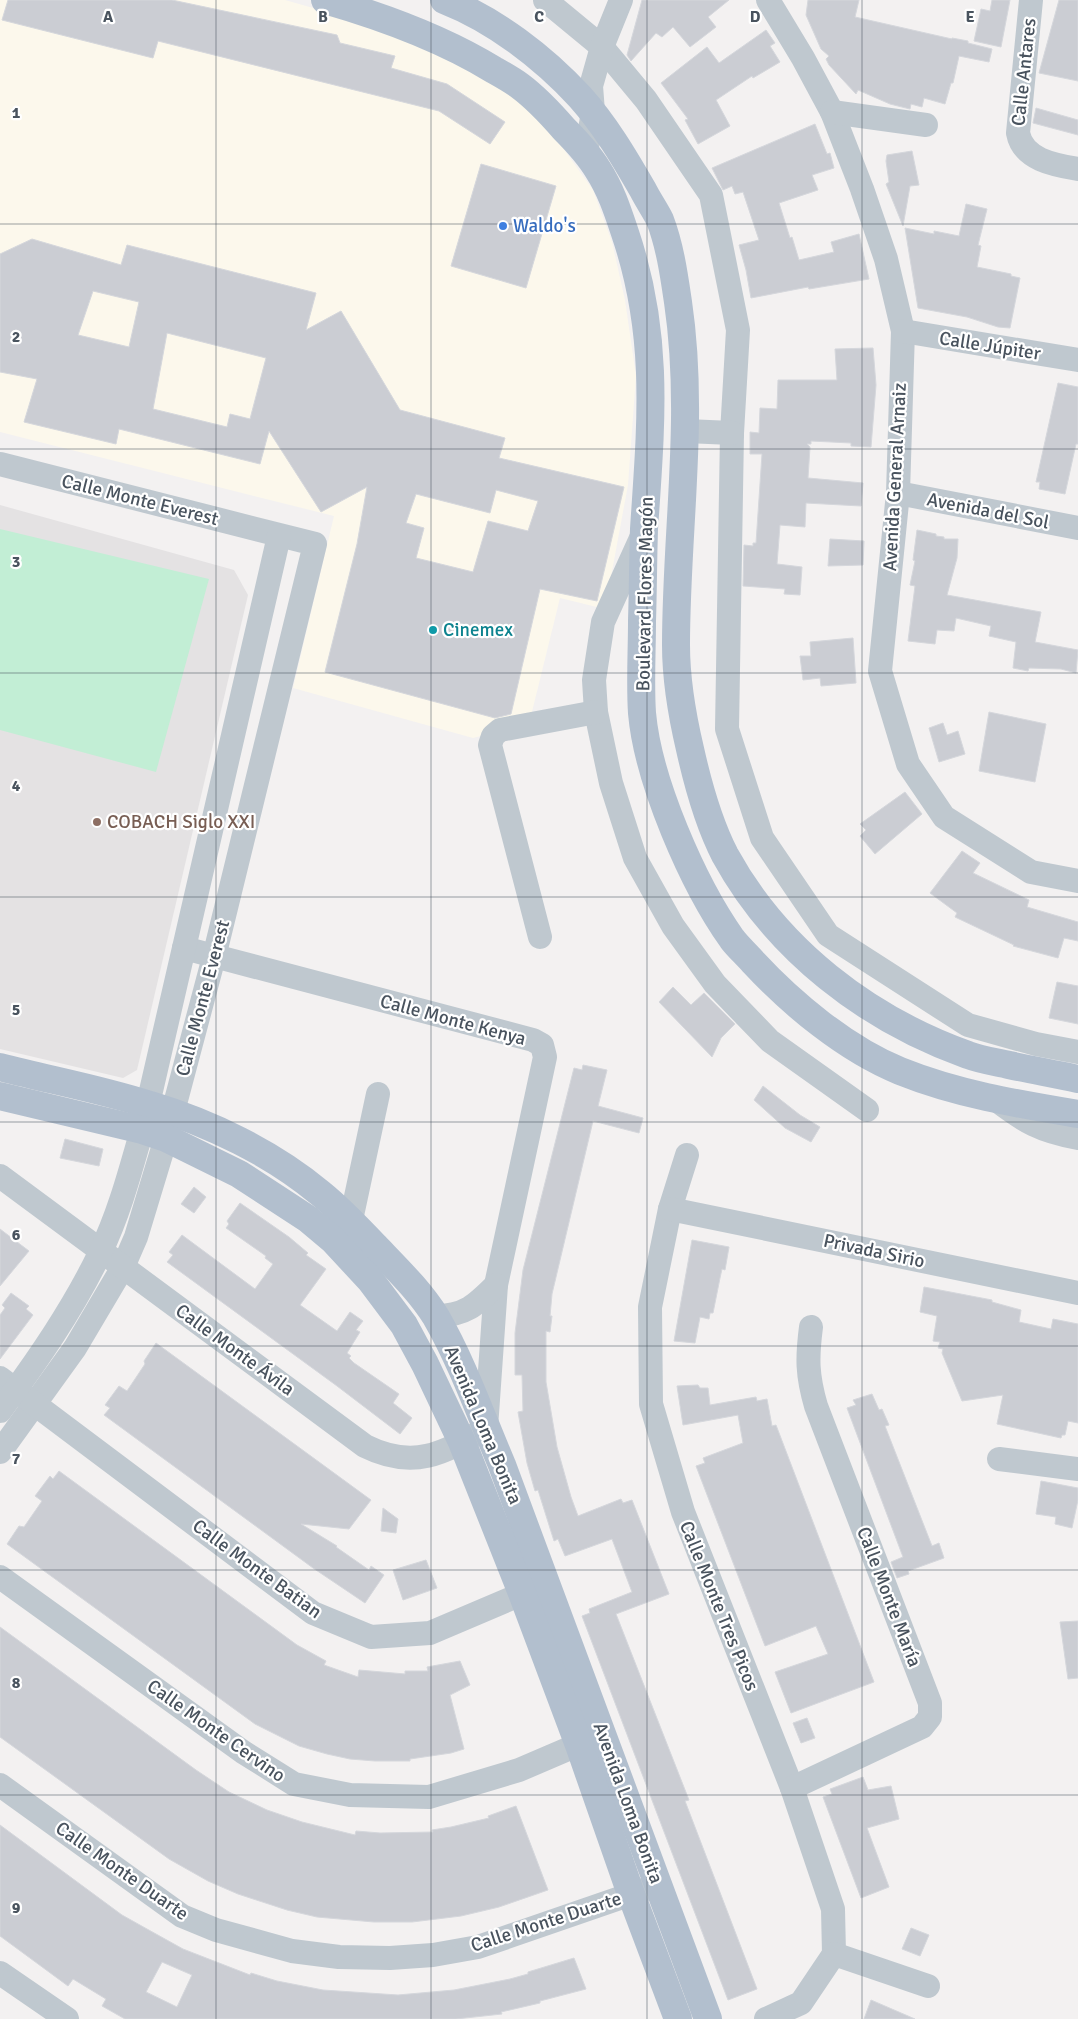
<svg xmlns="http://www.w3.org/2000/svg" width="1078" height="2019" font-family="Signika,sans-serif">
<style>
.commercial{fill:#fcf8ec}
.education{fill:#e4e2e3}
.green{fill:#c2eed5}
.building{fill:#cbcdd3;stroke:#d5d7dc;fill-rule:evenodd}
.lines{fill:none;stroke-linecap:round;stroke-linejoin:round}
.minor{stroke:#bfc8cf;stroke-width:24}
.major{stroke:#b2bfce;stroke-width:28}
.grid{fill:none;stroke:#49535e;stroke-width:1;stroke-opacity:0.55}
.shop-dot{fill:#3f7fe0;stroke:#fff;stroke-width:2}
.culture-dot{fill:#0f9aa8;stroke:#fff;stroke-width:2}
.education-dot{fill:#8d6e63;stroke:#fff;stroke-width:2}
.labels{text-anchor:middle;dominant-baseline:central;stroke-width:4.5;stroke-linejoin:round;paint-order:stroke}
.street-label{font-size:19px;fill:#49535e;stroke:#fff}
.shop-label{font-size:19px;fill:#366cbe;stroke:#fff;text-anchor:start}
.culture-label{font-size:19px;fill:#0d838f;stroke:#fff;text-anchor:start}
.education-label{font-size:19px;fill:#785e54;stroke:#fff;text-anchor:start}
.grid-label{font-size:16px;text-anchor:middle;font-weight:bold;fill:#49535e;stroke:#fff;stroke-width:4.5;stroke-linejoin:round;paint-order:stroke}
</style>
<rect width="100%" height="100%" fill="#f3f1f1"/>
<polygon class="commercial" points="0,0 285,0 408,35 507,86 545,123 593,190 612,242 625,300 636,376 628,485 605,609 560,598 529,724 473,738 293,688 334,516 0,432"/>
<polygon class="education" points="0,505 234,570 248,595 137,1070 123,1078 0,1049"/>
<polygon class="green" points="0,529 209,579 156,772 0,730"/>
<g class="building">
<polygon points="8,0 172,0 337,35 340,43 395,56 391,68 447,84 505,122 490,144 439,111 158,41 153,58 2,20"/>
<polygon points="642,0 729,0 708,17 716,27 690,47 673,27 662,37 656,33 631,61 627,55"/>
<polygon points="808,0 859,0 855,17 952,39 952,38 968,41 968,43 992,49 989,62 959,56 953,83 951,83 945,104 924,98 922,107 911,104 910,109 890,104 858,90 856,94 829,65 826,59 829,56 821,49 806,15"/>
<polygon points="992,0 1010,0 1001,47 974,41 981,9 990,11"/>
<polygon points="1059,0 1078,0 1078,81 1039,73"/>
<polygon points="766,30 775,43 770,46 780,62 753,78 752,76 716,100 730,126 698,144 685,120 688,119 661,83 707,47 719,63"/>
<polygon points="1036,108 1078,120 1078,135 1033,123"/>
<polygon points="815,124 827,154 830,153 834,168 812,175 818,190 779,203 790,238 792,237 799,260 834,252 831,242 859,234 869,279 809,289 808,287 751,298 746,270 739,245 759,240 743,192 735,194 732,186 723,190 712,168"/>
<polygon points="912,151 919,185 910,186 903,226 886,184 889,182 886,161 887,155"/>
<polygon points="481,164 556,186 526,288 451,266"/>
<polygon points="966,204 987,209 978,245 981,246 977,267 1011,274 1011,276 1020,278 1010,328 998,327 967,317 918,308 905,228 934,234 934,231 959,236"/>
<path d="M32 239 121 265 127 245 316 293 306 330 341 311 400 410 505 438 499 458 624 487 597 601 540 589 511 714 495 718 325 672 357 544 367 487 321 512 269 431 260 464 119 429 116 444 24 422 37 379 0 372V254ZM93 291 139 302 129 347 78 335ZM167 333 266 358 250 419 230 414 227 427 153 409ZM496 490 538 501 528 531 488 521 473 572 416 558 424 528 406 523 416 494 490 513Z"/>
<polygon points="873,348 876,385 871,447 851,446 851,443 811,441 811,444 807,444 810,447 808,478 863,483 861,506 806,503 805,527 780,525 777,564 802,567 800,595 784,594 785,589 743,586 744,545 753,546 753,543 756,543 762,454 750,454 750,432 759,433 760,408 777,409 778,380 837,380 835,349"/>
<polygon points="1058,383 1078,387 1078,444 1076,444 1065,494 1039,489 1040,482 1036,482"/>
<polygon points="917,530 936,534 936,536 944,537 944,539 958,539 957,558 947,595 1041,612 1035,642 1078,650 1076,673 1061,669 1029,668 1028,671 1013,668 1016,642 989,636 991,626 956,618 954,631 937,630 935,644 908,641 915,586 910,585 915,561 913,560"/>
<polygon points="830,539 864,541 863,565 828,566"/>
<polygon points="853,638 856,683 821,686 820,678 803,680 800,656 811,656 810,642"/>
<polygon points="989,712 1046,724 1035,782 979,771"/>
<polygon points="943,723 947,735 958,731 965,754 939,762 929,728"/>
<polygon points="905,792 922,814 875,854 860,836 866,830 860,824"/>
<polygon points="962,851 980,863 973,873 1029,900 1027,907 1078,922 1078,941 1064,938 1058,958 1013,946 1014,945 955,917 957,913 930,893"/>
<polygon points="1057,982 1078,986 1078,1024 1049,1018"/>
<polygon points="673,987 691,1005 704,993 735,1024 721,1038 712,1057 659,1002"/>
<polygon points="583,1065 607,1070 598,1106 643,1118 639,1133 593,1121 552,1294 550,1316 552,1316 550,1332 546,1331 546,1382 557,1447 571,1497 578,1516 621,1499 623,1503 632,1500 669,1594 616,1614 689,1800 685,1801 757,1989 728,2000 582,1616 590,1613 589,1609 632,1592 612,1539 565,1556 558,1539 554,1541 538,1490 535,1491 527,1463 518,1412 523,1411 522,1375 515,1375 515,1333 523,1270 574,1068 582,1070"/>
<polygon points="763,1086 800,1115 820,1127 811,1142 785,1128 754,1100"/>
<polygon points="65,1139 103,1149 99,1166 60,1158"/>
<polygon points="194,1187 206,1197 194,1213 181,1204"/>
<polygon points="240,1203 289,1237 308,1253 306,1255 326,1269 300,1305 337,1331 350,1312 363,1321 356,1330 360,1332 347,1353 351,1356 349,1358 354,1363 399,1394 393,1403 412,1418 400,1434 337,1386 167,1262 173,1255 169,1252 182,1235 255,1289 273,1264 265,1258 266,1256 226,1228 229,1224 227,1221"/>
<polygon points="0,1229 29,1251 0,1286"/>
<polygon points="692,1240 729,1247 725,1270 722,1269 720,1278 713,1313 710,1313 709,1319 700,1317 695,1343 674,1341"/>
<polygon points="924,1287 992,1300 992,1302 1021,1310 1019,1322 1051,1329 1053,1319 1078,1324 1078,1423 1068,1421 1065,1435 1062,1435 1061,1438 997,1424 1003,1395 962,1401 942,1353 943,1349 938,1348 940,1342 933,1341 937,1316 920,1312"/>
<polygon points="11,1293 29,1306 26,1309 33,1315 0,1359 0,1315 5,1308 2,1305"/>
<polygon points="156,1343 371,1500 349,1529 301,1524 337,1546 336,1547 369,1570 371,1566 384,1575 365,1603 313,1568 104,1415 110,1408 105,1405 119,1386 127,1391 145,1364 144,1361"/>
<polygon points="698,1385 700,1388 708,1388 710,1405 756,1397 757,1401 767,1399 772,1426 776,1425 874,1682 791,1713 775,1672 828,1654 816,1626 765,1646 696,1466 705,1463 703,1458 743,1443 738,1415 683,1425 677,1386"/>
<polygon points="872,1394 879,1410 882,1409 889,1425 885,1426 932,1546 939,1543 944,1558 908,1571 909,1574 897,1578 891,1562 903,1557 847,1408 856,1405 853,1400"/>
<polygon points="59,1471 297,1645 326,1661 324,1665 358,1677 359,1670 405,1674 405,1671 428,1671 427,1667 460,1661 470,1685 450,1695 464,1749 451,1753 410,1759 410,1761 375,1761 350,1759 327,1754 299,1746 255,1724 7,1544 19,1526 24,1527 42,1501 35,1496 50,1476 53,1479"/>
<polygon points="1041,1481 1078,1488 1078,1500 1072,1528 1055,1524 1056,1517 1036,1514"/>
<polygon points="383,1508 398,1519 396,1533 381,1531"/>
<polygon points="426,1560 437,1588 403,1600 393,1570"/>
<polygon points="1078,1621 1078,1678 1068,1679 1060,1622"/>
<polygon points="0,1627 196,1770 229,1792 267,1810 302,1822 355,1835 356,1831 380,1833 433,1832 432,1830 451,1827 489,1818 488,1816 516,1806 548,1890 499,1907 461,1916 412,1922 374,1922 317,1917 287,1910 238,1894 208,1881 169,1859 0,1737"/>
<polygon points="807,1718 815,1738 801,1743 793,1723"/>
<polygon points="863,1777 868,1790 891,1786 899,1819 867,1828 889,1887 861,1898 823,1797 832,1794 830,1789"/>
<path d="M0 1825 122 1915 147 1929 183 1949 250 1975 251 1973 277 1981 323 1990 398 1995 454 1990 510 1979 528 1974V1972L574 1958 586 1989 540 2001V2003L501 2012 502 2014 456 2019H125L102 2006 106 1999 73 1979 68 1986 0 1936ZM162 1962 192 1975 177 2007 146 1992Z"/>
<polygon points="911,1928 929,1935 920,1956 902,1949"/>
<polygon points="871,2000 915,2019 864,2019"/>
</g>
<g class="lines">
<g class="minor">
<polyline points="545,0 602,47 646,100 711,195 738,330 732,433 727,729 762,838 828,935 968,1025 1036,1044 1078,1052"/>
<polyline points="768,0 803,58 832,112 862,189 886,259 903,331 898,493 880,671 908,764 944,817 1031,872 1078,881"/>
<path d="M1031 0 1018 133C1023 160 1055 165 1078 169"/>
<polyline points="832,112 926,125"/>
<polyline points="586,153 593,112 591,86 602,47 621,0"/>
<polyline points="903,331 1078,360"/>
<polyline points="686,431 732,433"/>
<polyline points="0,464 315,544 214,957 166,1138 136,1237 123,1267 75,1348 0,1452"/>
<polyline points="898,493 1078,528"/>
<polyline points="642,536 603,622 594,680 596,712 611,783 635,858 673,926 715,984 770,1041 867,1110"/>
<polyline points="540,937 490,745 493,736 500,730 596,712"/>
<path d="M995 1099C1025 1122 1040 1131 1078 1138"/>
<polyline points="687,1155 670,1209 650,1307 651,1404 683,1512 792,1788 833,1909 834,1954 801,2003 766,2019"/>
<path d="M0 1176 365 1446C413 1470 443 1454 486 1428L496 1285 545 1057 542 1045 533 1040 184 948"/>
<polyline points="670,1209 1078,1293"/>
<polyline points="351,1220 378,1094"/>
<path d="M435 1316C465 1316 476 1305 496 1285"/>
<polyline points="0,1378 313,1613 371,1637 430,1633 538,1587"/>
<path d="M0 1411C37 1361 73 1309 100 1253 119 1214 130 1172 142 1130L279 536"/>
<polyline points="999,1459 1078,1469"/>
<polyline points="0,1577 243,1752 294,1784 350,1795 429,1797 519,1770 596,1737"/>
<polyline points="0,1785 182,1916 216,1930 292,1951 339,1957 390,1958 433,1955 478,1947 649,1888"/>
<path d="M792 1788 922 1727 930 1717V1703L816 1406C807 1375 807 1358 811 1327"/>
<polyline points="834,1954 928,1986"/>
<polyline points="0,1973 67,2019"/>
</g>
<g class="major">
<path d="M325 0C384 17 442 38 494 70 503 75 512 80 520 86 536 98 551 114 564 129 577 142 589 155 598 170 611 190 618 212 625 233 660 336 651 424 644 529 643 560 643 590 642 621 642 651 640 683 642 713 648 781 693 884 732 939 738 947 746 954 753 962 792 1004 846 1049 900 1071 957 1094 1018 1104 1078 1114"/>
<path d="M444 0C495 20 543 57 580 97 605 125 624 157 643 190 648 200 655 210 660 220 670 246 674 275 678 302 695 417 676 530 676 645 676 680 682 715 690 749 698 785 708 822 725 855 777 950 867 1019 968 1055 981 1060 996 1062 1009 1065 1032 1070 1055 1074 1078 1079"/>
<path d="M0 1067C50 1080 101 1089 150 1105 210 1123 272 1153 320 1193 340 1209 357 1227 375 1246 396 1268 420 1291 436 1317 463 1364 481 1416 502 1465L708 2019"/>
<polyline points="0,1096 142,1130 166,1138 239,1174 308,1219 333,1240 371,1281 404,1325 425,1364 462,1442 522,1593 579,1745 631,1894 678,2019"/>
</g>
</g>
<path class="grid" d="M216 0V2019M431 0V2019M647 0V2019M862 0V2019M0 224H1078M0 449H1078M0 673H1078M0 897H1078M0 1122H1078M0 1346H1078M0 1570H1078M0 1795H1078"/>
<circle class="shop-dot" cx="503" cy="226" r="5"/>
<circle class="culture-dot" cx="433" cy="630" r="5"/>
<circle class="education-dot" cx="97" cy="822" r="5"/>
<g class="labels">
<g class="street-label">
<text transform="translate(1024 72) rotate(-84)">Calle Antares</text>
<text transform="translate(990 346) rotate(9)">Calle Júpiter</text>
<text transform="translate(895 477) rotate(-87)">Avenida General Arnaiz</text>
<text transform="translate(140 500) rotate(14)">Calle Monte Everest</text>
<text transform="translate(988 511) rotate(11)">Avenida del Sol</text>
<text transform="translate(645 594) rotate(-89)">Boulevard Flores Magón</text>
<text transform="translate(203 998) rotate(-75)">Calle Monte Everest</text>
<text transform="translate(453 1020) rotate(15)">Calle Monte Kenya</text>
<text transform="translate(874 1251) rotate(12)">Privada Sirio</text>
<text transform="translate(235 1350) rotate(36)">Calle Monte Ávila</text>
<text transform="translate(483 1425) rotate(67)">Avenida Loma Bonita</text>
<text transform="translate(257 1569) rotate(36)">Calle Monte Batian</text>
<text transform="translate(889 1597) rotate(69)">Calle Monte María</text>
<text transform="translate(719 1606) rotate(68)">Calle Monte Tres Picos</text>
<text transform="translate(216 1731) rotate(35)">Calle Monte Cervino</text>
<text transform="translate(628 1803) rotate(70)">Avenida Loma Bonita</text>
<text transform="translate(122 1871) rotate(35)">Calle Monte Duarte</text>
<text transform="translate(546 1922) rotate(-18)">Calle Monte Duarte</text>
</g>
<g class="shop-label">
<text x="513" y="226">Waldo's</text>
</g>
<g class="culture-label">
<text x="443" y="630">Cinemex</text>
</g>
<g class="education-label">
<text x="107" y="822">COBACH Siglo XXI</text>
</g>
</g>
<g class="grid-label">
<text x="108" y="22">A</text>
<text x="323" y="22">B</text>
<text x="539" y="22">C</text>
<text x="755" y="22">D</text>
<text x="970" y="22">E</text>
<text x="16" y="118">1</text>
<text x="16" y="342">2</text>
<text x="16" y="567">3</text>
<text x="16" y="791">4</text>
<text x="16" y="1015">5</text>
<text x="16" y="1240">6</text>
<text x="16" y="1464">7</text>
<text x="16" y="1688">8</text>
<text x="16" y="1913">9</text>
</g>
</svg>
